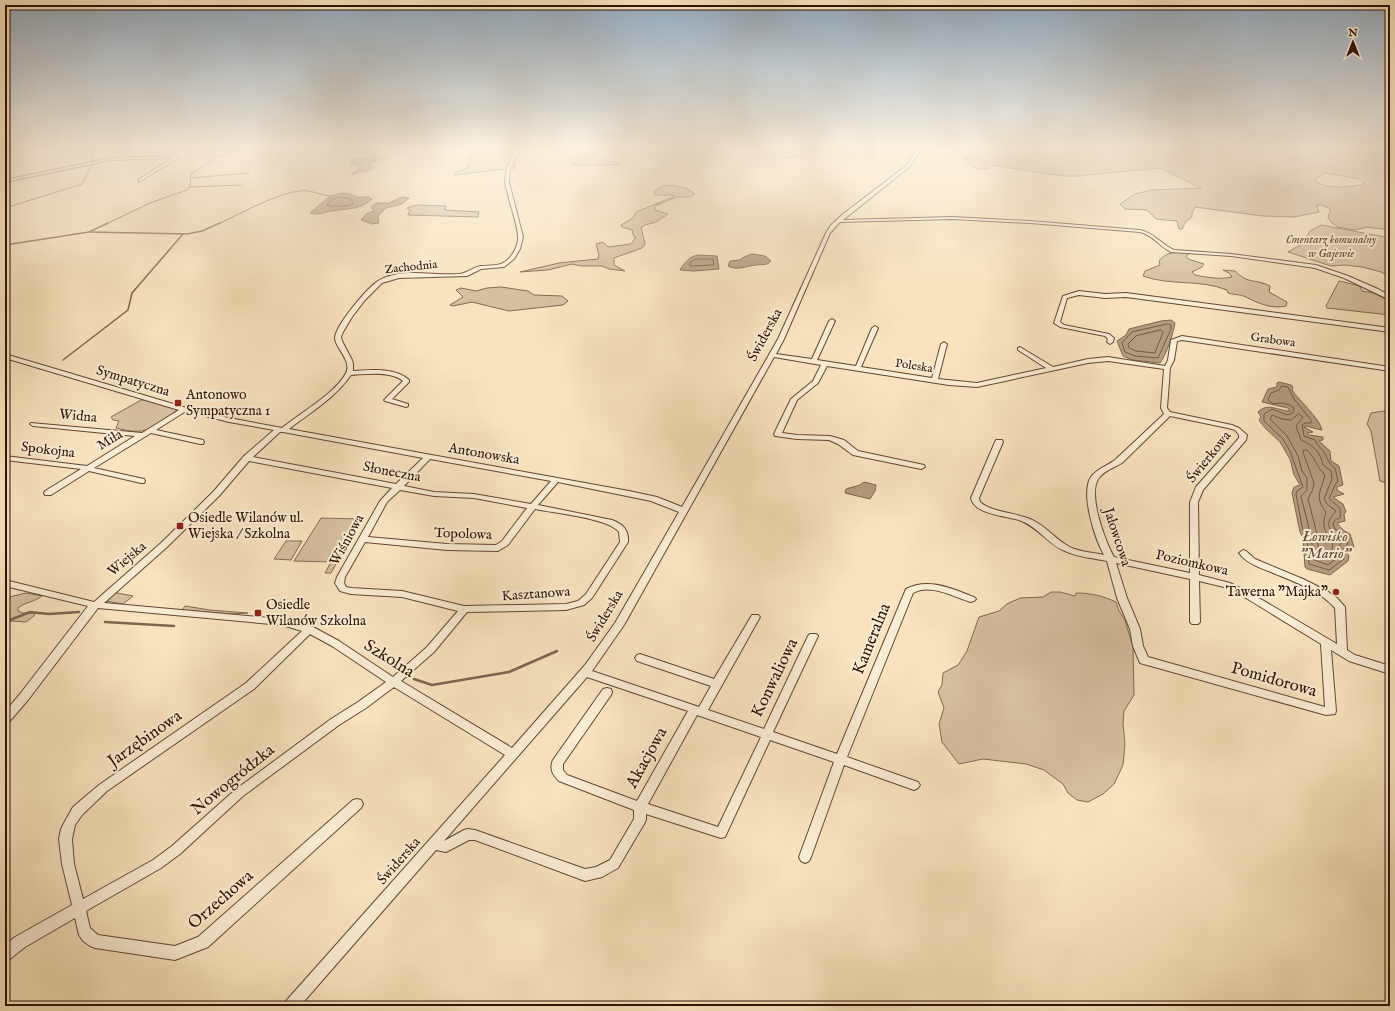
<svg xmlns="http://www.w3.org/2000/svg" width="1395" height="1011" font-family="'IM FELL English',serif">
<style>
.green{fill:#d6bf9f;stroke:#826852;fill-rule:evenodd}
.water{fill:#b49c7f;stroke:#7f654e}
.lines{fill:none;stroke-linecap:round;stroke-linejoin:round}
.shore{stroke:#725742;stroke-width:1}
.stream-far2{stroke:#7f654e;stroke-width:1}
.stream-far1{stroke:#7f654e;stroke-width:1.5}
.stream{stroke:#7f654e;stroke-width:2.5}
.minor-casing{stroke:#614633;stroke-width:2}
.minor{fill:#faedd5;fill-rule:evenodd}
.poi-dot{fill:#8f2418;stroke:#faedd5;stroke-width:1.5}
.labels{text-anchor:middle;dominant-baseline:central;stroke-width:4;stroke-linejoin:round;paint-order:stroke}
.far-park-label{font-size:12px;font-style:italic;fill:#694f3b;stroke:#faedd5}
.far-street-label{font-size:12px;fill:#2f1205;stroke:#faedd5}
.street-label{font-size:14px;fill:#2f1205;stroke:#faedd5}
.poi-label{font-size:14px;fill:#2f1205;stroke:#faedd5;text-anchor:start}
.water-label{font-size:15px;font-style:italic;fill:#644936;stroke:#faedd5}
.near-street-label{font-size:17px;fill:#2f1205;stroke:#faedd5}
</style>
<rect width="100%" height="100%" fill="#f8e3be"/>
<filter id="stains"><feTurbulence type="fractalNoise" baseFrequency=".005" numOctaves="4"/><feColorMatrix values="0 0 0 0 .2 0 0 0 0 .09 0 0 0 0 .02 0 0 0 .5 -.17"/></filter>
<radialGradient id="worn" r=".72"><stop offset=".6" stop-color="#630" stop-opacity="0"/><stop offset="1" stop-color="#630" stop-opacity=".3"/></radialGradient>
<g class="green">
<polygon points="484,149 519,149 515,159 515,168 454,175 456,172 467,168 472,156"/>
<polygon points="607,149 620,149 603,160 610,162 618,162 620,165 571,165 576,162 576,157 599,153"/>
<polygon points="780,149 853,149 853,153 809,150 805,151 802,155 786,158 780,158 780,156 785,151"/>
<path d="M1000 149H1390V230L1367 227 1355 230 1338 227 1331 222 1328 217 1331 209 1322 205H1317L1319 212 1294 217 1263 216 1195 207 1192 213V217L1186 221 1182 229H1179L1177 221 1156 219 1147 210 1125 209 1120 204 1135 194 1151 190 1201 188 1160 168 1078 176H1062L991 165 981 161 982 163 990 168C984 171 976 169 971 166 967 163 967 161 964 159L985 154 1015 160 1008 156 1011 153ZM1325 173 1360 179 1365 183C1352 188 1325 190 1314 180Z"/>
<polygon points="671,185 686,188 695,194 689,197 677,197 655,206 655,210 668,214 656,222 645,225 641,227 645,244 642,248 614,258 614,265 625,271 609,269 602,266 581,266 572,264 548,270 520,272 559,263 598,259 599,255 596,244 603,242 608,247 631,244 636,237 634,237 632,230 622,227 621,225 633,218 636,212 673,197 674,195 655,195 654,192 662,186"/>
<polygon points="417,205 446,206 445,210 479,212 478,217 408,215 410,210 407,208"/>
<polygon points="1321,225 1390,238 1390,277 1381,272 1362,267 1345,265 1331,266 1288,252 1302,244 1310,231"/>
<path d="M1181 252 1189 254 1186 256 1188 259 1204 264 1202 267 1192 272 1195 275C1206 277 1220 280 1232 277L1229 273 1223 270 1235 271C1249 285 1254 278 1270 286L1269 292 1287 302 1286 306C1271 309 1260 304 1246 297 1241 294 1234 295 1228 293L1227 290C1200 279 1170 286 1143 276L1145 271 1160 265 1159 261C1165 253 1172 253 1181 252Z"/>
<polygon points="1339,281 1360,286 1362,291 1374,293 1389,301 1390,315 1327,308 1326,306"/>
<polygon points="501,287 528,291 534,295 562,296 568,301 563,305 509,311 472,302 453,306 450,305 463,297 456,290 461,288 476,291 487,288"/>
<path d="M141 400H145L177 409 175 412C150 429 147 436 116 428L119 421 113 420 111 417Z"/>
<polygon points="1384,411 1390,412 1390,484 1380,481 1371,431 1367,424 1371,413"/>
<polygon points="321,518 361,519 331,573 325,573 331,562 294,561"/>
<polygon points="286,541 302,541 291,560 274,559"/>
<polygon points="112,592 133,596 123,604 105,601"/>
<path d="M1051 592H1060L1075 596 1076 593C1091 593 1103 596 1116 602L1119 611 1125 620 1133 647 1134 695 1124 711 1123 724 1125 744 1123 765 1114 784 1103 794 1088 802 1077 800 1068 793 1063 784 1044 770 1026 764 983 759 959 764 942 742 939 724 944 708 938 692 942 685 943 673 958 665 967 651 979 617 999 611 1007 604 1020 598 1043 597Z"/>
<path d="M26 593 42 596C35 602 25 602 18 608V611L23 613H35L34 616 26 622 10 621 5 624V598Z"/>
<polygon points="185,606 210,610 248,613 231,614 182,610"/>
</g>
<g class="water">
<polygon points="385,157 369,164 373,167 372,170 352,174 361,167 350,163 353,159"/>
<path d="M344 193 356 196 355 197H368L372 199C358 211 347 208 332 211 322 212 321 216 310 213L330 196Z"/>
<polygon points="402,197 409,198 402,204 386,208 378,216 379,223 372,224 361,220 366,214 374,211 371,207 376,203 389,203"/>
<path d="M752 254 765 256 771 261C767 266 762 264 756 265 746 266 737 271 728 266L730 261 740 260 744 257Z"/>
<path d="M698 255 717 256 719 269 694 271 680 270C684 263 690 256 698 255Z"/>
<path d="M1171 320 1175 323C1174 331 1166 356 1160 363L1133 360 1123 356 1117 341 1126 335 1129 329 1161 321Z"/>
<path d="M1279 382 1291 385 1293 387 1292 390C1299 401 1319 417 1322 430H1321L1306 426 1304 427 1313 432 1307 433 1309 435 1323 437V440L1319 441 1330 451 1331 461 1339 466 1343 485 1337 487V490L1344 494 1333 497 1343 504 1346 512 1344 514 1345 521 1337 523 1343 530 1350 534 1354 547 1346 551 1349 556 1348 561 1330 575 1307 569 1305 567 1303 538 1300 532 1292 493 1294 487 1300 485 1294 475 1290 459 1280 442 1265 428 1259 420 1261 417 1258 412C1268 402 1278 411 1290 411L1288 408 1262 402 1268 389 1277 387V383Z"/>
<polygon points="864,482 876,485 875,491 870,499 845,493 846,489 860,485"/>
</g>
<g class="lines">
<g class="shore">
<polygon points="342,197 351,199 354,204 347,206 327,206 327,204 335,198"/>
<polygon points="696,259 713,259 714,265 690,266 690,263"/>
<polygon points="1168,324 1171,325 1171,329 1158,358 1135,356 1125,352 1122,343 1132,332"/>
<polygon points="1161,330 1163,332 1155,353 1136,351 1129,348 1128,344 1136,336"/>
<path d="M1282 386 1288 387 1294 399 1311 420V423H1305L1302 425 1304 436 1315 440C1317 446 1323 449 1325 454 1329 461 1328 463 1335 468L1338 481C1333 486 1333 492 1329 498 1336 507 1342 504 1340 518L1335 520 1333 524 1335 529 1346 536 1348 544 1342 551 1344 559 1329 570 1309 564 1307 537 1303 531 1296 494 1297 491 1303 487 1290 451 1283 439 1264 421V414L1272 409 1287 415 1293 413 1294 408C1288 403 1281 402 1273 404L1268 400 1271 393 1279 390Z"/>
<path d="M1299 414 1303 417 1296 426 1301 440C1314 446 1320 451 1323 465L1331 471 1332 479 1324 499 1327 504 1336 511C1334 514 1331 516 1330 519 1325 530 1337 535 1342 542L1338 548V557L1328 565 1314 560 1311 537 1301 496 1307 490V478L1302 471 1298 456 1287 436 1270 419 1272 415 1282 419 1291 420Z"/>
<path d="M1304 450H1307C1316 459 1316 466 1325 475 1321 491 1314 497 1326 512 1321 526 1325 532 1333 543L1331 555 1327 558 1319 555 1317 534 1308 499 1313 489 1314 483 1303 452Z"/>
</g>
<g class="stream-far2">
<polyline points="93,162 91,153 97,149"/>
<polyline points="191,178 249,173"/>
<polyline points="190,187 241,185"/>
<polyline points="5,208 82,184 93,163"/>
<polyline points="106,224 150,203 187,190 190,187 191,174 216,158 240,149"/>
<path d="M218 224C241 214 284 188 309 191 315 192 322 195 330 196"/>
</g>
<g class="stream-far1">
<polyline points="91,232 187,234 202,231 220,223"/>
<polyline points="5,245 89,232 108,223"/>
<polyline points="63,360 128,310 132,293 183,234"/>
</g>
<g class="stream">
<polyline points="5,622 30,612 49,614 79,612"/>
<polyline points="105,622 174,626"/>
<polyline points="414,679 432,685 509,672 557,651"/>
</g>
<g class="minor-casing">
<g id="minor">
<path d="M516 149H520L510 169 509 182 523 237 520 249 514 259 504 267 481 269 467 276 399 278 382 283 365 300 352 317 343 332 341 337 342 341 352 360 353 364V371C370 370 395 367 409 380V382L392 399 408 404V406L406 407 385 401 384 400 403 381C392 371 365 374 351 375 335 398 311 412 289 429L629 491 657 497 682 507 778 339 826 233 831 225 843 214 906 166 918 149H922L908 168 843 220 952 217 1030 221 1140 230C1154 233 1161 244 1174 250L1231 254 1316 265 1348 276 1378 289 1390 296V300L1344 278 1315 268 1231 256 1171 252C1160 247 1153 235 1140 232L1030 223 952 219 840 222 830 233 784 339 776 354 812 359 829 321 832 319 835 321 817 360 856 366 872 328 875 326 878 328 861 367 932 378 941 344 944 342 947 344 938 379 977 383 1046 368 1018 350V348L1020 347 1053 367 1088 359 1108 357 1165 366 1168 360 1171 340 1182 336 1390 367V371L1182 340 1177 341 1174 360 1170 368 1167 408 1170 412 1232 425 1239 428 1247 435 1246 440 1203 490 1198 502 1199 575 1230 583 1252 594 1337 644 1335 608C1319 590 1295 582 1273 573 1261 568 1247 564 1239 553L1243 550 1246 551 1255 559 1303 579 1327 591 1337 598 1345 607 1347 650 1355 655 1390 666V674L1349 661 1331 650 1336 711 1335 714 1326 715 1140 663 1133 646 1130 629 1117 598 1107 561C1093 558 1077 557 1065 551 1047 544 1039 527 1019 520 1005 516 974 514 971 498L995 442 996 440H1002L1003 442 979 498 980 502C993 513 1014 512 1030 519 1045 525 1054 538 1068 546 1078 552 1092 552 1104 555 1095 539 1080 493 1091 477 1097 468 1108 466 1116 459L1164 414 1161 408 1164 369 1108 361 1088 363 977 387 949 385 827 366 818 383 797 400 782 433 797 435 830 436 844 440 858 451 924 465 925 467 921 469 853 455 838 444 829 440 797 439 775 436 774 434 791 399 813 381 821 365 774 357 624 625 592 671 699 707 711 686 637 661 635 658 637 655 640 654 643 655 714 679 752 615H758L760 617 708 710 764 729 808 636 810 634H816L818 636 773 732 837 754 906 589C928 577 953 589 974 597L976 599 974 601 971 602C953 597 931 583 913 593L847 757 918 782 920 785 918 788 914 790 844 765 811 857 809 861 805 863 801 861 799 857 834 762 770 740 725 837 721 838 646 814V820L644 824 618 868 602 877 585 881 475 840H469L446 852 436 850 300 1006H284L286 1001 505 755 394 687 366 708 339 725 243 796 180 854 161 868 86 911 90 928 98 935 175 946 198 937 353 800 357 799 361 800 363 804 361 808 208 947 175 960 95 948 90 946 83 941 79 935 75 918 25 947 10 959 5 961V945L15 937 72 905 62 864 59 839 61 829 64 823 73 807 99 785 246 683 302 631 282 625 98 608 28 700 9 722 5 723V712L20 694 88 606 5 586V580L94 602 161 543 213 492 244 456 274 430 229 422 186 411 156 430 203 440 204 442 203 444H200L151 433 94 468 144 479 145 481 144 483H141L89 471 51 495H45L44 493 45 491 81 469 5 460V456L87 466 135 436 33 426 30 424 31 423 142 433 179 410 5 358V354L187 408 229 418 282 428C300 413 336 393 346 373 352 361 337 350 335 339 334 327 367 288 378 281 401 267 433 276 459 274 468 273 473 267 481 266 494 265 503 267 511 256 515 251 519 242 518 236 517 223 511 208 508 195 507 190 505 185 505 180 506 168 511 159 516 149ZM1170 416 1228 428 1235 430 1239 435V438L1196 487 1190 502V573L1114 557C1105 541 1087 493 1099 478 1105 470 1114 468 1122 463ZM280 432H283L423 458 396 484 253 457ZM430 459 551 481 531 504 474 494 434 492 404 486ZM249 461 392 488 380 501 337 577 335 583 340 591 351 594 402 597 458 611 427 647 393 677 339 641 313 627 282 619 104 603 167 547 219 496ZM558 482 651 501 679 512 615 623 585 665 512 748 401 681 434 652 467 612 566 610 584 605 592 598 628 542C629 530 623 524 612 520L538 505ZM400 490 434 496 474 498 527 508 502 541 496 545 447 544 368 537 387 502ZM535 509C553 513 609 518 619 532L620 542 586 594 578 601 566 604 464 606 402 591 351 588 346 587 344 583 345 577 365 542 447 550 498 551 508 545ZM1116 563 1190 579V622L1192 624H1198L1200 622 1199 581 1224 587 1246 598 1321 644 1325 707 1148 657 1143 646 1140 629 1127 598ZM310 634 332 646 386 682 358 702 331 719 235 790 172 846 153 860 83 899 74 864 72 839 75 825 82 815 107 791 254 689ZM587 677 688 711 637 801 567 775 563 770V764L611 695 612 692 611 689 607 688 603 689 553 760C549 769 553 775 559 781L634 810V819L610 860 596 867 585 869 475 830 468 829 464 830 444 841ZM697 715 761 737 718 827 648 804Z"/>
<polygon points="177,156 178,158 139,182 138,180 172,158 111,160 5,182 5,180 111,158"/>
<polygon points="1079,291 1105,294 1126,293 1390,328 1390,332 1126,297 1105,298 1079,295 1067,298 1060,322 1064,325 1109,334 1114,338 1113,342 1110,344 1107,342 1108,339 1105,336 1060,327 1054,323 1063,296"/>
</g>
</g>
<use href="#minor" class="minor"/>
</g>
<linearGradient id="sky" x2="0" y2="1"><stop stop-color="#93aabe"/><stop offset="0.51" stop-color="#fcf2e2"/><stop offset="1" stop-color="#fcf2e2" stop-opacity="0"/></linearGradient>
<rect width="1395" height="290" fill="url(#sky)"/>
<g class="poi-dot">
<rect x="174" y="399" width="8" height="8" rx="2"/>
<rect x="176" y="522" width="8" height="8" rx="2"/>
<circle cx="1336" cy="592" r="4"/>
<rect x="254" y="609" width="8" height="8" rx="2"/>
</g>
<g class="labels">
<g class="far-park-label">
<text x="1331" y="239">Cmentarz komunalny<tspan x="1331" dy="14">w Gajewie</tspan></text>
</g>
<g class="far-street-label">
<text transform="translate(411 267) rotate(-6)">Zachodnia</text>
<text transform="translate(1273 340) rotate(8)">Grabowa</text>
<text transform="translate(914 366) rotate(9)">Poleska</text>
</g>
<g class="street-label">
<text transform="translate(765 335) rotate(-62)">Świderska</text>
<text transform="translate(133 381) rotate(17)">Sympatyczna</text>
<text transform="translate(78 416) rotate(6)">Widna</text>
<text transform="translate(110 440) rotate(-31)">Miła</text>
<text transform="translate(48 450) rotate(7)">Spokojna</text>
<text transform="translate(484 454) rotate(10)">Antonowska</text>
<text transform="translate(1209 457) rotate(-51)">Świerkowa</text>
<text transform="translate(392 472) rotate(11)">Słoneczna</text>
<text transform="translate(463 534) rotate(2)">Topolowa</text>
<text transform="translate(1117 537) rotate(72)">Jałowcowa</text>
<text transform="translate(347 540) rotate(-61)">Wiśniowa</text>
<text transform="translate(127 559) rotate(-40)">Wiejska</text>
<text transform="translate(1192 563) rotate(13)">Poziomkowa</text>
<text transform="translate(536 594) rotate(-4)">Kasztanowa</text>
<text transform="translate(605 616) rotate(-59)">Świderska</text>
<text transform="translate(399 861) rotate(-49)">Świderska</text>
</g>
<g class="poi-label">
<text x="186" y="395">Antonowo<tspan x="186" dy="16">Sympatyczna 1</tspan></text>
<text x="188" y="518">Osiedle Wilanów ul.<tspan x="188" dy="16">Wiejska / Szkolna</tspan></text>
<text x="1328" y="592" text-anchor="end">Tawerna "Majka"</text>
<text x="266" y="605">Osiedle<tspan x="266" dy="16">Wilanów Szkolna</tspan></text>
</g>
<g class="water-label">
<text x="1325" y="536">Łowisko<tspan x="1325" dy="17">"Mario"</tspan></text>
</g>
<g class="near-street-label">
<text transform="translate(872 639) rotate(-68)">Kameralna</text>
<text transform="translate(389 659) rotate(32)">Szkolna</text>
<text transform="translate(775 678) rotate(-64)">Konwaliowa</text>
<text transform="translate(1274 680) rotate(16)">Pomidorowa</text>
<text transform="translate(145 739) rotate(-35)">Jarzębinowa</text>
<text transform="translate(647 758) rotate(-61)">Akacjowa</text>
<text transform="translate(233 780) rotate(-39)">Nowogródzka</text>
<text transform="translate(221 900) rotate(-41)">Orzechowa</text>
</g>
</g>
<rect width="1395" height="1011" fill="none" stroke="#f8e3be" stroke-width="20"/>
<rect x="6" y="6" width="1383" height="999" fill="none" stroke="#2f1205" stroke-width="2"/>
<rect x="10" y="10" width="1375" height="991" fill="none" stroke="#2f1205"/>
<g transform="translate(1353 42)" stroke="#faedd5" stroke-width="3" paint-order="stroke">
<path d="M0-3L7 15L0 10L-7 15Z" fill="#2f1205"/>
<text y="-6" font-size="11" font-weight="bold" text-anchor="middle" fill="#2f1205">N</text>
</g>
<rect width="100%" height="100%" filter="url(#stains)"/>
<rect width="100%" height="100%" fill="url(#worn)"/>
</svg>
